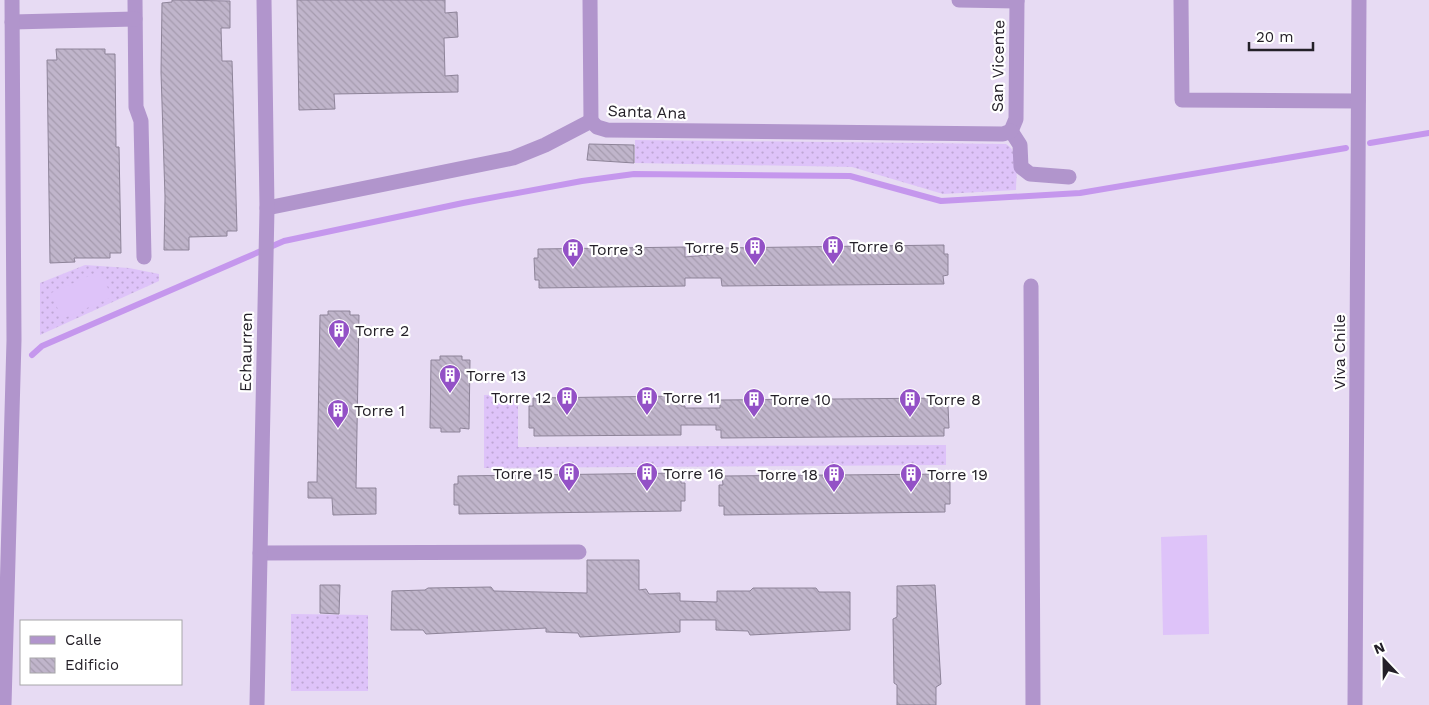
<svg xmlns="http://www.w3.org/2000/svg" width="1429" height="705" font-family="'Work Sans',sans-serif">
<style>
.grass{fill:url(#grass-dots)}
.pitch{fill:#dec3f9}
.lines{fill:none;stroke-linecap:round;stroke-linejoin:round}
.stream{stroke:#c597ed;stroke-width:6}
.building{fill:url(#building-back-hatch);stroke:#8e8499}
.minor{stroke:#b195cc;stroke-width:15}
.labels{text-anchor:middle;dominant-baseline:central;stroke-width:4.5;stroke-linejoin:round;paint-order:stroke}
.street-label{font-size:16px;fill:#242028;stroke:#fff}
.poi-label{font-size:16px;fill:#242028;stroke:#fff;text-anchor:start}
</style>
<defs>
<pattern id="grass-dots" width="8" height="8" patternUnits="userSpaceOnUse" patternTransform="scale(1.25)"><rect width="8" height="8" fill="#dec3f9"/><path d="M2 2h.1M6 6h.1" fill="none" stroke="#bea7d5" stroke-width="1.8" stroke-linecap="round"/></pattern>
<pattern id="building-back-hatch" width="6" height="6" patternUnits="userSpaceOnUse" patternTransform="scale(1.25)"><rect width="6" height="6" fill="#c0b5cb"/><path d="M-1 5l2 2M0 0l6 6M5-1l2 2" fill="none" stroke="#a59bae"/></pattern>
</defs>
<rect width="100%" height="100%" fill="#e7dbf3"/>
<g class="grass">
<path d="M635 140 1006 144C1021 153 1016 174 1016 190L943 194 852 167 635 163Z"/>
<polygon points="85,265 129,268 159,274 159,281 40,335 40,283"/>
<polygon points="518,394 518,447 946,445 946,465 484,468 484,395"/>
<polygon points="291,614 368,615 368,691 291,691"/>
</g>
<g class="pitch">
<polygon points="100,271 112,297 62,319 51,293"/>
<polygon points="1207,535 1209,634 1163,635 1161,537"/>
</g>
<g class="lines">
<g class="stream">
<polyline points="1370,143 1429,133"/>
<polyline points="32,355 42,346 284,241 463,203 582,181 634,174 850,176 941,201 1080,193 1346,148"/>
</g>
</g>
<g class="building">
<polygon points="172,0 230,1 230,28 221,28 222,61 232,61 237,231 227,231 227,236 189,237 189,250 164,250 165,197 161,72 162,3 172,2"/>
<polygon points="297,0 445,0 445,13 457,12 458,37 444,38 445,76 458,75 458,92 334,94 335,109 299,110"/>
<polygon points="56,49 105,49 105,54 115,54 116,147 119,147 121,253 110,253 110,258 74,258 75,262 50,263 47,60 57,60"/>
<polygon points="589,144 634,145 634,163 587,160"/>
<polygon points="944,245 944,254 948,254 948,275 943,276 944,284 722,286 721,278 685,278 685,286 539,288 539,280 535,280 534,258 538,258 538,249 685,247 685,257 720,254 720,248"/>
<polygon points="328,311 350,311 350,315 359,315 356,488 376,488 376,514 333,515 332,498 308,498 308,482 317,482 320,315 328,315"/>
<polygon points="440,356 462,356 462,360 470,360 469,429 460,428 460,432 441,432 441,428 430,428 431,360 440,360"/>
<polygon points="681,396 681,406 685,406 685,408 720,408 720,400 945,398 944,406 948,406 949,428 944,428 944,436 721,438 721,430 716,430 716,425 681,425 681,435 534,436 534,428 529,428 529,406 533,406 533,398"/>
<polygon points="681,473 681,483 685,483 685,501 681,501 681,511 459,514 459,505 454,505 454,484 458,484 458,476"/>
<polygon points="946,474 945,482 950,482 950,504 945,504 945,512 724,515 724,506 719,506 719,485 723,485 722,476"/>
<polygon points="587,560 639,560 639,590 646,589 649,594 680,593 680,601 717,602 717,591 750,591 753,588 816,588 819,592 850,592 850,630 750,635 748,631 716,630 716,620 680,620 680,632 580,637 578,633 546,632 546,628 426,634 423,630 391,630 392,591 425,590 428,588 491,587 494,591 587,593"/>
<polygon points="320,585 340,585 339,614 320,613"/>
<polygon points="935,585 941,684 936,687 936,705 897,705 897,685 894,683 893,619 897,617 897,586"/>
</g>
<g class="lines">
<g class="minor">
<polyline points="135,0 136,107 141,121 144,257"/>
<polyline points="590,0 591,121"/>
<polyline points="959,0 1017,1"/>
<polyline points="1181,0 1182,100 1358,101"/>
<polyline points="12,22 135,19"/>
<polyline points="1011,131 1016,119 1017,0"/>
<polyline points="1011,131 1020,145 1021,167 1030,174 1069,177"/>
<polyline points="267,208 513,158 545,145 591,121 597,127 607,130 1003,134 1011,131"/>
<polyline points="1031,286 1033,705"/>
<polyline points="260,553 579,552"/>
<polyline points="4,705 14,340 12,0"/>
<polyline points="257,705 267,208 264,0"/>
<polyline points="1355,705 1359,0"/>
</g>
</g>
<defs>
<g id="building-pin" transform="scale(1.125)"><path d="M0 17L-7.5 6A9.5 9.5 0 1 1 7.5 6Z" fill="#9351c6" stroke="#fff"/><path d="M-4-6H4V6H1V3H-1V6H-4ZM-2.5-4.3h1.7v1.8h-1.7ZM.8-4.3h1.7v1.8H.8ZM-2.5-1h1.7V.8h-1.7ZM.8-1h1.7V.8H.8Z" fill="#fff"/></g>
</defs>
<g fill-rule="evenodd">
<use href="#building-pin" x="833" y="246"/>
<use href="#building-pin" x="755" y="247"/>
<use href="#building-pin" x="573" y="249"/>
<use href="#building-pin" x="339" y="330"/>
<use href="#building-pin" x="450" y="375"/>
<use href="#building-pin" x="567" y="397"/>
<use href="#building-pin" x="647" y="397"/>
<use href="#building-pin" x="754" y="399"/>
<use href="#building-pin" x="910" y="399"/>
<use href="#building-pin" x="338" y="410"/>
<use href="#building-pin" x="569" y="473"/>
<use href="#building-pin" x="647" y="473"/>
<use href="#building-pin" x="834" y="474"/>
<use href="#building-pin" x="911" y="474"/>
</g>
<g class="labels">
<g class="street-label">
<text transform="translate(998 66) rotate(-89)">San Vicente</text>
<text transform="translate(647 112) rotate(2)">Santa Ana</text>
<text transform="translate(246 352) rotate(-89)">Echaurren</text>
<text transform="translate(1339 352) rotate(-90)">Viva Chile</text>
</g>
<g class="poi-label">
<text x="849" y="246">Torre 6</text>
<text x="739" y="247" text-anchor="end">Torre 5</text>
<text x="589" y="249">Torre 3</text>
<text x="355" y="330">Torre 2</text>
<text x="466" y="375">Torre 13</text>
<text x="551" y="397" text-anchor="end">Torre 12</text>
<text x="663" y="397">Torre 11</text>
<text x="770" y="399">Torre 10</text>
<text x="926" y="399">Torre 8</text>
<text x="354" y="410">Torre 1</text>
<text x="553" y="473" text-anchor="end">Torre 15</text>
<text x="663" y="473">Torre 16</text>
<text x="818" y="474" text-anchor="end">Torre 18</text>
<text x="927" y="474">Torre 19</text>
</g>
</g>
<rect x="20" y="620" width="162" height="65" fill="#ffffff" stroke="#a7a6a9"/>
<rect x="30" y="636" width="25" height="8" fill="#b195cc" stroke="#a7a6a9"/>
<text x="65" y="645" font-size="15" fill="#242028">Calle</text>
<rect x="30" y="658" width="25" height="15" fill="url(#building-back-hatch)" stroke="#a7a6a9"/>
<text x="65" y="670" font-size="15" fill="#242028">Edificio</text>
<g transform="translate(1384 660) rotate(338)" stroke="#ffffff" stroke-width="4" paint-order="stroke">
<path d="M0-4L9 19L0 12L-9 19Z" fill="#242028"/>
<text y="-8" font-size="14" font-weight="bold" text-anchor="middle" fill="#242028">N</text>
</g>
<path d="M1249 42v8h64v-8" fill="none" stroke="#242028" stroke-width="2.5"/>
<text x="1256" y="42" font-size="15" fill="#242028" stroke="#ffffff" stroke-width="4" paint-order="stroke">20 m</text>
</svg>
